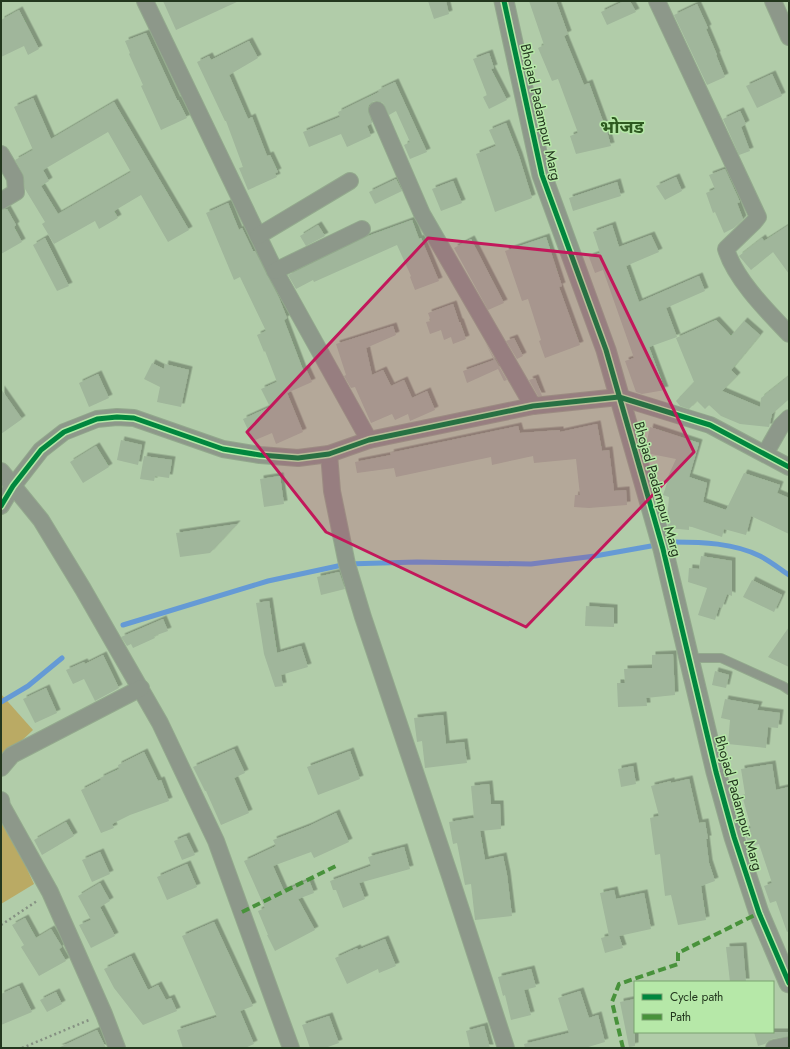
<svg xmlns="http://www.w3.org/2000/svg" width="790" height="1049" font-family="Jost,'Noto Sans Devanagari',sans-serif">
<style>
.green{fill:#baaa64}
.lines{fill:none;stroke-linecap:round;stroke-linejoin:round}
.stream{stroke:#659ad5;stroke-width:5}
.building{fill:#a0b69b;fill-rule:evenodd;filter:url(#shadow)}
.service-casing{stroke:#93a98d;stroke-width:10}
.minor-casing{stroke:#93a98d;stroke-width:18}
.tertiary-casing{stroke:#93a98d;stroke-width:21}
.path{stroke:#859082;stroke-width:2.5;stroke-dasharray:2 3;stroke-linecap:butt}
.service{stroke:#8d988a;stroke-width:8}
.minor{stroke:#8d988a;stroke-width:16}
.tertiary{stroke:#8d988a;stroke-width:19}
.quiet{stroke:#48923b;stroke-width:4;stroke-dasharray:8 4;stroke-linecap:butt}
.cycleway-casing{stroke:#b6e8a8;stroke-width:8}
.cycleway{stroke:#00873e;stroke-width:5}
.marked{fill:#c2185b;fill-opacity:0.2;stroke:#c2185b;stroke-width:3;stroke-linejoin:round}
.labels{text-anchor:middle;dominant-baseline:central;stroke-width:3;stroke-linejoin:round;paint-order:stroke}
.street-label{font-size:14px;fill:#23371e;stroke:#b6e8a8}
.district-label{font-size:18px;font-weight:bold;fill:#2e5a20;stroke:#b6e8a8}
</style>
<defs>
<filter id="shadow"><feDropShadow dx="3.5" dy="-3.5" stdDeviation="0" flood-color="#0004"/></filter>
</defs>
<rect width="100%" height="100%" fill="#b1cca9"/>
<g class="green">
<polygon points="1,694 33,730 1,760"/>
<polygon points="1,812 34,884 1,904"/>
</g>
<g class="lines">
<g class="stream">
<path d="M674 542C702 542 734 543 760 556 770 561 780 569 789 575"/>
<polyline points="123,625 268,581 347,564 417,562 531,564 595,556 651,546"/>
<polyline points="1,702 28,686 62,658"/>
</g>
</g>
<g class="building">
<polygon points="163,1 239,1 176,30"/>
<polygon points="428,1 446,1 449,14 434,19"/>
<polygon points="529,1 556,1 568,34 564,36 584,85 589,83 604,124 605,124 611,146 576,154 570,136 578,133 558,79 552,81 538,48 544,45"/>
<polygon points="624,1 630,1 636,12 607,25 601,12"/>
<polygon points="697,4 708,28 706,29 717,55 716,55 725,77 707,85 674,15"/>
<polygon points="19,10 39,49 28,55 24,46 1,57 1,20"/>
<polygon points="146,33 177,100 178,100 187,118 161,130 141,86 143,85 129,54 130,53 125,41"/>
<polygon points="249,41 258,58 229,75 248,119 252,117 267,156 270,155 278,172 275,173 277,177 248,190 239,168 243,167 226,121 225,121 197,62 209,56 211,60"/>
<polygon points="489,53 494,68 491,69 507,100 489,109 483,97 487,95 473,59"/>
<polygon points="772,74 782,96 757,108 746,86"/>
<polygon points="395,82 427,152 410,159 404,145 410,142 396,111 389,115 383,103 378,101 373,101 369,105 368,109 372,123 367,126 371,136 347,147 341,134 309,147 303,132 340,117 338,112 379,92 378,90"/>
<path d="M33 98 51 139 114 102 189 230 168 242 141 195 114 211 118 218 99 229 95 221 54 244 42 224 45 222 25 189 23 174 15 160 33 150 14 107ZM108 132 131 172 58 214 41 186 49 181 43 170Z"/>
<polygon points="740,111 746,124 741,127 750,151 739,155 723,119"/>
<polygon points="506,123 519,156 532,198 495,212 476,154 496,146 489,130"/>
<polygon points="725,169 740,202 737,203 743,219 734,228 724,233 715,212 713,213 706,193 715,189 709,175"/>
<polygon points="676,177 682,191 665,200 656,186"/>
<polygon points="396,179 402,191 375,204 369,192"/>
<polygon points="453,181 462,203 441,211 432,189"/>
<polygon points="617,182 621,196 573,211 569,198"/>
<polygon points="228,203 239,230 242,228 253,251 255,251 279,298 287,318 284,320 303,370 306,369 312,382 287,393 303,432 276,444 272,433 253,441 243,419 270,407 261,389 277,382 265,351 264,352 257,335 266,331 240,277 234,280 206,213"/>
<polygon points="7,209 16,225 14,227 22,242 1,254 1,210"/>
<polygon points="412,220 419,239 421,238 439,281 415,290 410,277 411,276 397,245 314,282 313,280 296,289 288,275 368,236"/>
<polygon points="318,225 325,236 306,246 300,236"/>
<polygon points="612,225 619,247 651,235 659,252 626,266 639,302 699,276 705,291 666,308 677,337 649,347 665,390 642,394 636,392 625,361 634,358 603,270 595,273 589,257 600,253 593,232"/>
<polygon points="789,225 789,274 773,252 751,270 739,256 762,238 764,241"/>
<polygon points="546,237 562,286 559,287 580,345 545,358 539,341 541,340 528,299 522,301 505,251"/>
<polygon points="45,238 69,286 57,291 33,245"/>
<polygon points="471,239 504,303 488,310 454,248"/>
<polygon points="453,304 459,322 460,322 466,339 453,344 451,337 444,340 441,330 430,334 426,322 431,321 428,313"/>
<polygon points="716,320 731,336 744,321 760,335 731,370 737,376 722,391 760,407 761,398 789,376 789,399 772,414 769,427 740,424 721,416 709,405 705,409 697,401 689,409 680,406 676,401 694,382 676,338"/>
<polygon points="393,326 396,335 366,348 372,375 383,370 391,386 404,380 412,398 427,391 435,410 410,421 408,414 395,420 392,414 371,423 355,387 351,388 344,376 346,375 336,344"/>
<polygon points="514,338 523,356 517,359 506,341"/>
<polygon points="485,342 507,380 504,381 498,369 467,383 463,371 494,360"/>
<polygon points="152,363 164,369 165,364 189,370 181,407 157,402 160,387 144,379"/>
<polygon points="98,374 109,398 89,407 79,383"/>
<polygon points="535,378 542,396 538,396 529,380"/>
<polygon points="1,389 22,419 1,434"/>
<polygon points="597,424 602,451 609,450 614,491 626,490 627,505 589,508 574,507 575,495 580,495 576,459 534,463 533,456 492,465 491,457 396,477 394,468 357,473 355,462 391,455 390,453 518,426 520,433 560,430 560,432"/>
<polygon points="650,427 699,443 689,477 707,483 703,502 726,510 744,473 780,485 777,493 789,498 789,534 751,516 746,535 724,529 722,537 689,526 689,530 668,528 667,522 669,497 663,495 667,483 665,483 676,459 651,454 647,441"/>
<polygon points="121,440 142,445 138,465 117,460"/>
<polygon points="96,446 109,467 83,483 70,462"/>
<polygon points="144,456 172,460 169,478 155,476 154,481 140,479"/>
<polygon points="280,476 284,504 264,507 260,479"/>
<polygon points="237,524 210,553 180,557 176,533"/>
<polygon points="701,556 732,561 732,596 727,594 722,608 719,607 715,620 698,615 707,588 688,582 689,568 699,569"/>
<polygon points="339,572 345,589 321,595 317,577"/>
<polygon points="752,580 782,595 774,612 743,597"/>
<polygon points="269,601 277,653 301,646 308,667 281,675 283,686 275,687 264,654 256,603"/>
<polygon points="586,606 614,608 614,627 585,626"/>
<polygon points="163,619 168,631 154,636 155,638 133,648 131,644 127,646 121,637"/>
<polygon points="789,627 789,667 768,657"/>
<polygon points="673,654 675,695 646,698 647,706 618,707 617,683 625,683 624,669 652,668 652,655"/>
<polygon points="103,655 119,688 95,701 84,679 73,684 66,670 84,662 85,664"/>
<polygon points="715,671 729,675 726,688 712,685"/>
<polygon points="46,688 57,713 35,723 23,699"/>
<polygon points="725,699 759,705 757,710 780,713 778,728 768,727 766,748 728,744 730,720 721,718"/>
<polygon points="443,715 446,744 464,742 467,763 425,768 422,741 417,742 414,718"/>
<polygon points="234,749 245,773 234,778 249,813 221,825 206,791 205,791 193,767"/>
<polygon points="350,751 360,779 318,795 307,767"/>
<polygon points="144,752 158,781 161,780 169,801 130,815 112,824 114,828 101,833 81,790 101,780 100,778 119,769 118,765"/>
<polygon points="772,764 776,790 789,787 789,931 787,932 776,901 770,903 764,886 772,883 759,844 749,847 744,830 751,828 742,795 745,794 741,769"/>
<polygon points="633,766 636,784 621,787 618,769"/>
<polygon points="689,779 699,823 705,822 708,839 706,839 709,863 715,881 701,886 706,920 678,925 671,895 665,896 660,854 655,855 650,818 659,816 651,786 671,781 671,783"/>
<polygon points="489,784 491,804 500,804 501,829 480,831 485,860 503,856 507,875 512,916 475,920 471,884 465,885 457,843 453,844 449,822 474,818 471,786"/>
<polygon points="336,813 349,842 314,858 311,852 273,866 284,891 309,880 314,893 298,899 315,930 275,951 267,935 268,935 258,911 265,908 244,861 276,846 273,840 309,826"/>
<polygon points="66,822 74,836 42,855 34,840"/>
<polygon points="186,836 195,855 182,860 174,841"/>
<polygon points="404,847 410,869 359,883 365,899 343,908 336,890 333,890 330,881 371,866 368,857"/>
<polygon points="100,852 110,874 92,882 82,860"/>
<polygon points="187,864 197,887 167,900 157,877"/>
<polygon points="100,883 110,901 100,907 115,936 91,948 79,925 91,920 78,896"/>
<polygon points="614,890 616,899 644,893 651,929 619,936 623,948 605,953 601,938 609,936 600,893"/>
<polygon points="25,918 36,938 51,929 62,947 59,949 66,961 39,976 21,947 24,945 12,925"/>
<polygon points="214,922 253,1006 240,1011 254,1044 245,1048 183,1048 177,1030 217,1017 182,936"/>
<polygon points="385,939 396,966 379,973 378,969 347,984 335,958 357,948 358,950"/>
<polygon points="743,946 746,982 730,982 726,947"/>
<polygon points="131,956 148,990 158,985 166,1000 171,998 177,1011 143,1025 114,988 104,969"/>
<polygon points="531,969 536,987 524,990 531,1015 511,1020 505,995 503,996 498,977"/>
<polygon points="19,986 32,1012 1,1025 1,994"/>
<polygon points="580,991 589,1018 598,1015 605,1042 585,1048 525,1048 524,1044 569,1033 558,998"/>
<polygon points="56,992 62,1004 47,1012 40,1000"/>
<polygon points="635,999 635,1046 629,1047 620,1002"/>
<polygon points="329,1016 339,1043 325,1048 310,1048 302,1025"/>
<polygon points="484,1026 490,1048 470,1048 466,1031"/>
<polygon points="97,1030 106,1048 58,1048"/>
<polygon points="754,1032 789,1032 789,1036 772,1039 768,1041 765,1044 758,1046"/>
</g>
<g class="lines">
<g class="service-casing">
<polyline id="service" points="689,658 721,658 783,686 789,690"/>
</g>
<g class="minor-casing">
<g id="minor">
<polyline points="145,1 275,271 369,440"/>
<path d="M657 1 758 217 754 222 726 249C735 279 767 311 789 334"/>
<polyline points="773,1 789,37"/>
<polyline points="377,110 422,214 533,406"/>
<polyline points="1,154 15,178 16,192 1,201"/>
<polyline points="258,236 350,181"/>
<polyline points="275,271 362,229"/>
<polyline points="329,454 332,491 347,564 363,617 450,876 506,1048"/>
<polyline points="765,454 781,426 789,418"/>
<polyline points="1,471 41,520 83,589 160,723 216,841 291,1048"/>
<polyline points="1,506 13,486 41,450 64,432 97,419 117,417 134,418 223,449 260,455 298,458 329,454 369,440 533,406 619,397 710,425 789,467"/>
<polyline points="1,768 12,755 141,688"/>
<polyline points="1,800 2,806 50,892 104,1014 117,1048"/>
<polyline points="774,1048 789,1045"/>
</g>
</g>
<g class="tertiary-casing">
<polyline id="tertiary" points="504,1 542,175 606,350 663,549 716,772 734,837 759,913 789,983"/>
</g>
<g class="path">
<polyline points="1,925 37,901"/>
<polyline points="22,1048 89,1020"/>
</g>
<use href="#service" class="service"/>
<use href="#minor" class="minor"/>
<use href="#tertiary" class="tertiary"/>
<g class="quiet">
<polyline points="242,912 336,866"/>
<polyline points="623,1048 612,1002 619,984 678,964 678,953 759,913"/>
</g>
<g class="cycleway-casing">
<g id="cycleway">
<polyline points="504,1 542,175 606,350 663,549 716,772 734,837 759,913 789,983"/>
<polyline points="1,506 13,486 41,450 64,432 97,419 117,417 134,418 223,449 260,455 298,458 329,454 369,440 533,406 619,397 710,425 789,467"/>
</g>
</g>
<use href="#cycleway" class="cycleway"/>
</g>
<path class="marked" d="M428 238 600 256 694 452 526 627 326 532 247 432Z"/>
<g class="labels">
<g class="street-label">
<text transform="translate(541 112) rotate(77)">Bhojad Padampur Marg</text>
<text transform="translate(658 489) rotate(74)">Bhojad Padampur Marg</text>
<text transform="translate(739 803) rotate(74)">Bhojad Padampur Marg</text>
</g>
<g class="district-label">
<text x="622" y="127">भोजड</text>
</g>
</g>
<rect width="790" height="1049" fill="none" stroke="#23371e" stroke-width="4"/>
<rect x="634" y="981" width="140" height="52" fill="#b6e8a8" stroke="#7ba171"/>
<rect x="642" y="994" width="20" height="6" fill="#00873e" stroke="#7ba171"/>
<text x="670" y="1001" font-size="12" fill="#23371e">Cycle path</text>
<rect x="642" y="1014" width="20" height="6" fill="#48923b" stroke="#7ba171"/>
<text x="670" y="1021" font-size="12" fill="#23371e">Path</text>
</svg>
